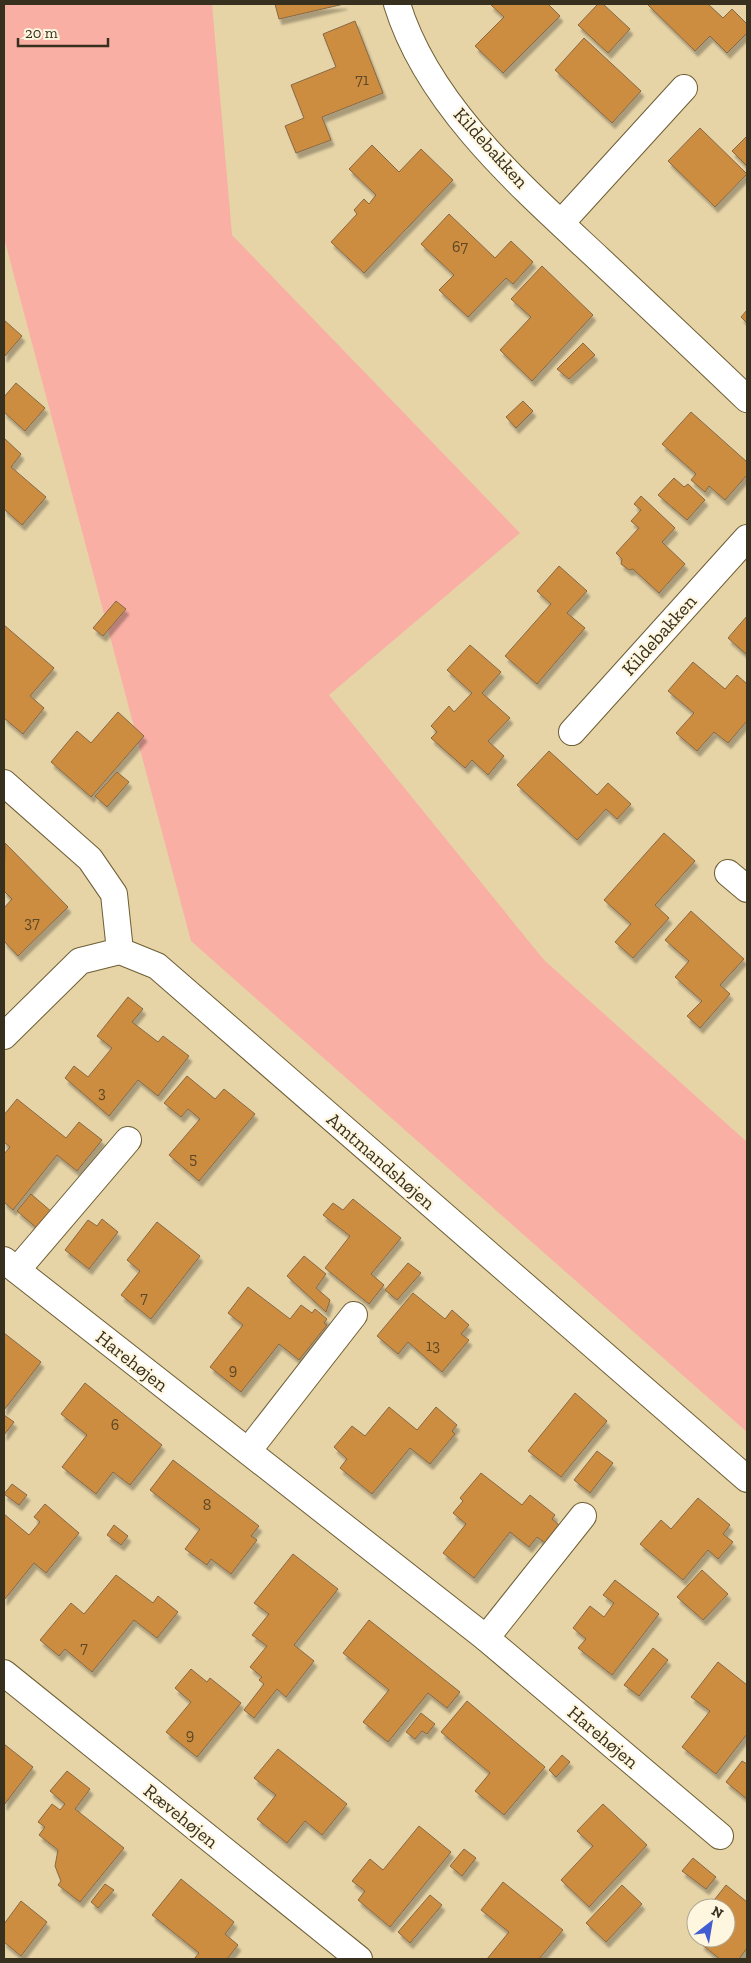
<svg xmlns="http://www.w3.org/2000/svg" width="751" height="1963" font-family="'Zilla Slab',serif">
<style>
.green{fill:#f9afa4}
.building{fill:#cd8d3f;stroke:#866846;filter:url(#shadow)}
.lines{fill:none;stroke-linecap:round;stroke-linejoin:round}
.street-casing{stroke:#6e5e34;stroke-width:28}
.street{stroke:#fff;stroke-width:26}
.labels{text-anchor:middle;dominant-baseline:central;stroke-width:4.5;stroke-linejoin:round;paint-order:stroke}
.number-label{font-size:16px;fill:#5c4726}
.street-label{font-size:19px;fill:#37301e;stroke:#fff6df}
</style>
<defs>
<filter id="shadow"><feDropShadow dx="3" dy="5.5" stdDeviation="1" flood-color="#0004"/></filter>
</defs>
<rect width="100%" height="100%" fill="#e6d4a7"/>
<polygon class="green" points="4,4 212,4 232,235 520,533 329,695 544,960 747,1142 747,1432 191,941 4,238"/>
<g class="building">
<polygon points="275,4 344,4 279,19"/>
<polygon points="490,4 548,4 560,16 503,73 475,46 504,17"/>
<polygon points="598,4 603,4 630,29 608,53 578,25"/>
<polygon points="647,4 708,4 723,18 732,9 747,24 747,33 727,53 710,36 695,51"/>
<polygon points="355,21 383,93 322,117 331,140 296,153 285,126 304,118 291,85 336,67 323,34"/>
<polygon points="584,38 641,91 612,123 555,70"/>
<polygon points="700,128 747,174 715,207 668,161"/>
<polygon points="746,137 747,138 747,166 732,151"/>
<polygon points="372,145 399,172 421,149 453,180 364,273 331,242 357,214 354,210 364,199 369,204 376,195 349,169"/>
<polygon points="449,214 495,258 511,241 533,262 513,284 506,278 468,317 439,290 454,275 421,244"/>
<polygon points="542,266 593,315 532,381 500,350 531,317 511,299"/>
<polygon points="747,310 747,323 741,317"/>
<polygon points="4,320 22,336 4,357"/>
<polygon points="583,343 595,355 569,379 557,369"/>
<polygon points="16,383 45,408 25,431 4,412 4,397"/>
<polygon points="523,401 533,411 516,428 506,417"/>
<polygon points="691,412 747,462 747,475 725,500 709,486 705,492 691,480 696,474 662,444"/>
<polygon points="4,438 21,454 11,467 46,497 22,525 4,509"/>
<polygon points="674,478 684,487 688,484 705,500 687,520 658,495"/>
<polygon points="641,496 675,528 662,542 685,564 659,593 633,569 629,570 621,564 622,559 616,553 639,528 631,521 641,510 634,504"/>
<polygon points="559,566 587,591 567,613 585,628 537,684 505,656 551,604 537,591"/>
<polygon points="116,601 126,609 103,636 93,628"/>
<polygon points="747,616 747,655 728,638"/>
<polygon points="4,625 54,668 30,696 44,708 23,734 4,718"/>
<polygon points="470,645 501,672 482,693 510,718 488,741 504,756 488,775 472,760 465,768 431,738 437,732 431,726 449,706 454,712 472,693 447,670"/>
<polygon points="693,662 725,689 737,675 747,684 747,721 728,743 714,732 697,751 676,733 694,713 668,691"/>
<polygon points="118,712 144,736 91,797 51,762 77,731 91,743"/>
<polygon points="549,751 597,795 608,783 631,804 617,819 606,809 577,840 517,785"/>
<polygon points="117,772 129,782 107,807 95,796"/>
<polygon points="664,833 695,861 655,905 669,918 633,958 615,942 631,924 604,900"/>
<polygon points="5,843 68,907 18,956 4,941 4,908 12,899 4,891"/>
<polygon points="691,911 744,959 720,985 730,994 700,1028 687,1016 702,1001 675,977 689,961 665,940"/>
<polygon points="128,997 143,1009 132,1022 158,1042 163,1036 189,1056 158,1096 138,1080 109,1116 65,1078 74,1066 88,1077 112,1048 97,1036"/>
<polygon points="187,1076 215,1099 224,1089 255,1114 199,1181 169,1155 200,1119 188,1109 181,1117 164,1103"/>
<polygon points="17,1099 66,1138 79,1122 102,1140 77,1171 57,1155 13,1210 4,1202 4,1154 10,1147 4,1142 4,1115"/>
<polygon points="31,1194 53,1213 39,1230 17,1211"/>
<polygon points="353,1199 401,1238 371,1274 384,1285 369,1304 325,1268 350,1236 323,1215 333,1203 343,1210"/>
<polygon points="102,1219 118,1232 89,1269 65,1250 88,1220 97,1226"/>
<polygon points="157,1222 200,1256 151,1319 121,1295 140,1271 127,1260"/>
<polygon points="304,1256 326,1274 316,1288 330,1300 326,1312 287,1276"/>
<polygon points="408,1263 421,1273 397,1300 385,1290"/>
<polygon points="248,1287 290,1319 301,1305 312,1313 315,1309 327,1319 324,1323 327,1325 299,1360 279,1344 241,1392 210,1367 243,1325 228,1313"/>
<polygon points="413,1293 445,1319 452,1310 469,1325 461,1334 469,1340 442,1372 408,1342 398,1354 377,1336"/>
<polygon points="4,1333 41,1362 4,1410"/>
<polygon points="85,1383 162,1445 130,1485 113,1472 96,1494 62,1467 87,1435 61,1414"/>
<polygon points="575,1393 607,1421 561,1477 528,1451"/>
<polygon points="389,1407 417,1430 436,1407 457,1425 452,1431 455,1434 430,1464 410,1448 372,1494 340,1468 347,1459 334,1447 352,1426 365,1436"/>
<polygon points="4,1415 14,1422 4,1435"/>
<polygon points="597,1451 613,1463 590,1493 574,1480"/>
<polygon points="173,1460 259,1526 251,1536 257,1540 231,1574 211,1559 207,1565 185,1549 200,1529 150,1490"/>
<polygon points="481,1473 522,1505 530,1495 555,1515 552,1519 559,1525 545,1543 537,1537 529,1547 510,1532 474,1578 443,1553 466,1524 453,1513 463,1501 460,1498"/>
<polygon points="12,1484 27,1495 19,1505 4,1494"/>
<polygon points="698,1498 730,1525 723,1534 733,1542 718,1559 708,1550 683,1580 640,1544 661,1520 671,1529"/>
<polygon points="45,1504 79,1533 46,1573 34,1563 4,1600 4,1514 29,1535 40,1522 34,1517"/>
<polygon points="114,1525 128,1536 121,1545 107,1535"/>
<polygon points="293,1554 338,1589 294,1645 314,1661 286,1697 277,1689 254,1718 244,1710 264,1684 259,1680 262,1677 250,1667 267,1646 252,1635 269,1614 254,1603"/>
<polygon points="702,1570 728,1594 703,1620 677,1597"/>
<polygon points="116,1575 153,1603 158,1596 178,1612 157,1638 134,1620 92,1672 65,1649 59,1656 40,1640 71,1603 84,1614"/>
<polygon points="615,1580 659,1614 612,1675 578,1648 586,1639 573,1628 590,1606 604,1617 614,1603 603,1595"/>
<polygon points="369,1620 460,1692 447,1708 428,1693 388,1742 363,1722 389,1690 343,1653"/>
<polygon points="653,1648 668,1660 639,1696 624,1685"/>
<polygon points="718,1662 747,1685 747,1734 716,1774 682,1747 710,1711 691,1697"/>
<polygon points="191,1669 207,1682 210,1678 241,1703 197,1757 166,1732 191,1702 175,1688"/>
<polygon points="467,1701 545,1767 504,1815 475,1791 490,1773 441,1732"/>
<polygon points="421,1713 435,1724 427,1734 422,1731 415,1739 406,1732"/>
<polygon points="4,1744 33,1767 4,1805"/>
<polygon points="278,1749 347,1804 322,1835 305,1821 287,1843 257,1819 276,1795 254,1778"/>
<polygon points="562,1755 570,1762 556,1777 549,1770"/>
<polygon points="742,1761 747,1764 747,1799 726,1782"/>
<polygon points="67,1771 90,1789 75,1809 124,1848 80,1902 58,1885 61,1881 55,1866 58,1850 39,1835 45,1827 38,1822 52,1804 60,1810 65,1804 50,1791"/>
<polygon points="603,1804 647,1845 589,1907 561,1880 593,1846 577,1831"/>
<polygon points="419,1826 451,1852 390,1927 358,1900 365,1891 352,1881 370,1859 383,1870"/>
<polygon points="464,1849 476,1858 462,1876 450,1866"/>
<polygon points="693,1858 716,1877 706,1889 682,1871"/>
<polygon points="181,1879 234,1922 225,1934 238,1945 227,1959 194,1959 199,1953 152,1915"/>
<polygon points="503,1882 563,1930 539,1959 487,1959 509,1932 481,1910"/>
<polygon points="105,1884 114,1890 98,1908 91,1902"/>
<polygon points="622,1885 642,1904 606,1942 586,1923"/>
<polygon points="726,1885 747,1902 747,1948 739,1959 720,1959 701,1944 706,1938 726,1938 726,1908 708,1908"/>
<polygon points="430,1895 442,1905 410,1943 398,1932"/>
<polygon points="21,1901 47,1922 21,1956 4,1942 4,1924"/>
</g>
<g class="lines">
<g class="street-casing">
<g id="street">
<path d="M397 4C428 106 523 188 599 259 648 305 698 352 747 399"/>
<polyline points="561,223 684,88"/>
<polyline points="572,732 747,538"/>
<polyline points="4,783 90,859 114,894 120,951"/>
<polyline points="728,873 747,889"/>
<polyline points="4,1036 80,961 120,951 157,966 747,1479"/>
<polyline points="4,1260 486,1638 720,1836"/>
<polyline points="17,1270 128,1140"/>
<polyline points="248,1451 354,1315"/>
<polyline points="486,1638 583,1516"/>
<polyline points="4,1673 359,1959"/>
</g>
</g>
<use href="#street" class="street"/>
</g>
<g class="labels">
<g class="number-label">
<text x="362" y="79">71</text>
<text x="460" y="246">67</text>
<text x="32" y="922">37</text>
<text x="102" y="1092">3</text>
<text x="193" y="1158">5</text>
<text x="144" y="1297">7</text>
<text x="433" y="1345">13</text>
<text x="233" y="1369">9</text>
<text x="115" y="1424">6</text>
<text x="207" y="1504">8</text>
<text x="84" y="1647">7</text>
<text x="190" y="1734">9</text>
</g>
<g class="street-label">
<text transform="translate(491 148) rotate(48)">Kildebakken</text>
<text transform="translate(659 635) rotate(-48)">Kildebakken</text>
<text transform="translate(381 1161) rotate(41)">Amtmandshøjen</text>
<text transform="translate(132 1361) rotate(38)">Harehøjen</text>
<text transform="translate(603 1737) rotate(40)">Harehøjen</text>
<text transform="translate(181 1816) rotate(39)">Rævehøjen</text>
</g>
</g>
<rect width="751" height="1963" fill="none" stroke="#37301e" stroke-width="10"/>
<g transform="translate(711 1923) rotate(31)"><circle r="24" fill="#fff6df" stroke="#afa792"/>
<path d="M0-4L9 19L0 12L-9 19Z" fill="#415dd0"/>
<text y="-8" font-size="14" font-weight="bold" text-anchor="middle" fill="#37301e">N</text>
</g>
<path d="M18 38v8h90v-8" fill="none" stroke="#37301e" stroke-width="2.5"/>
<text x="25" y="38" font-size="15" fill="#37301e" stroke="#fff6df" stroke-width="4" paint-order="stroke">20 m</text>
</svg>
